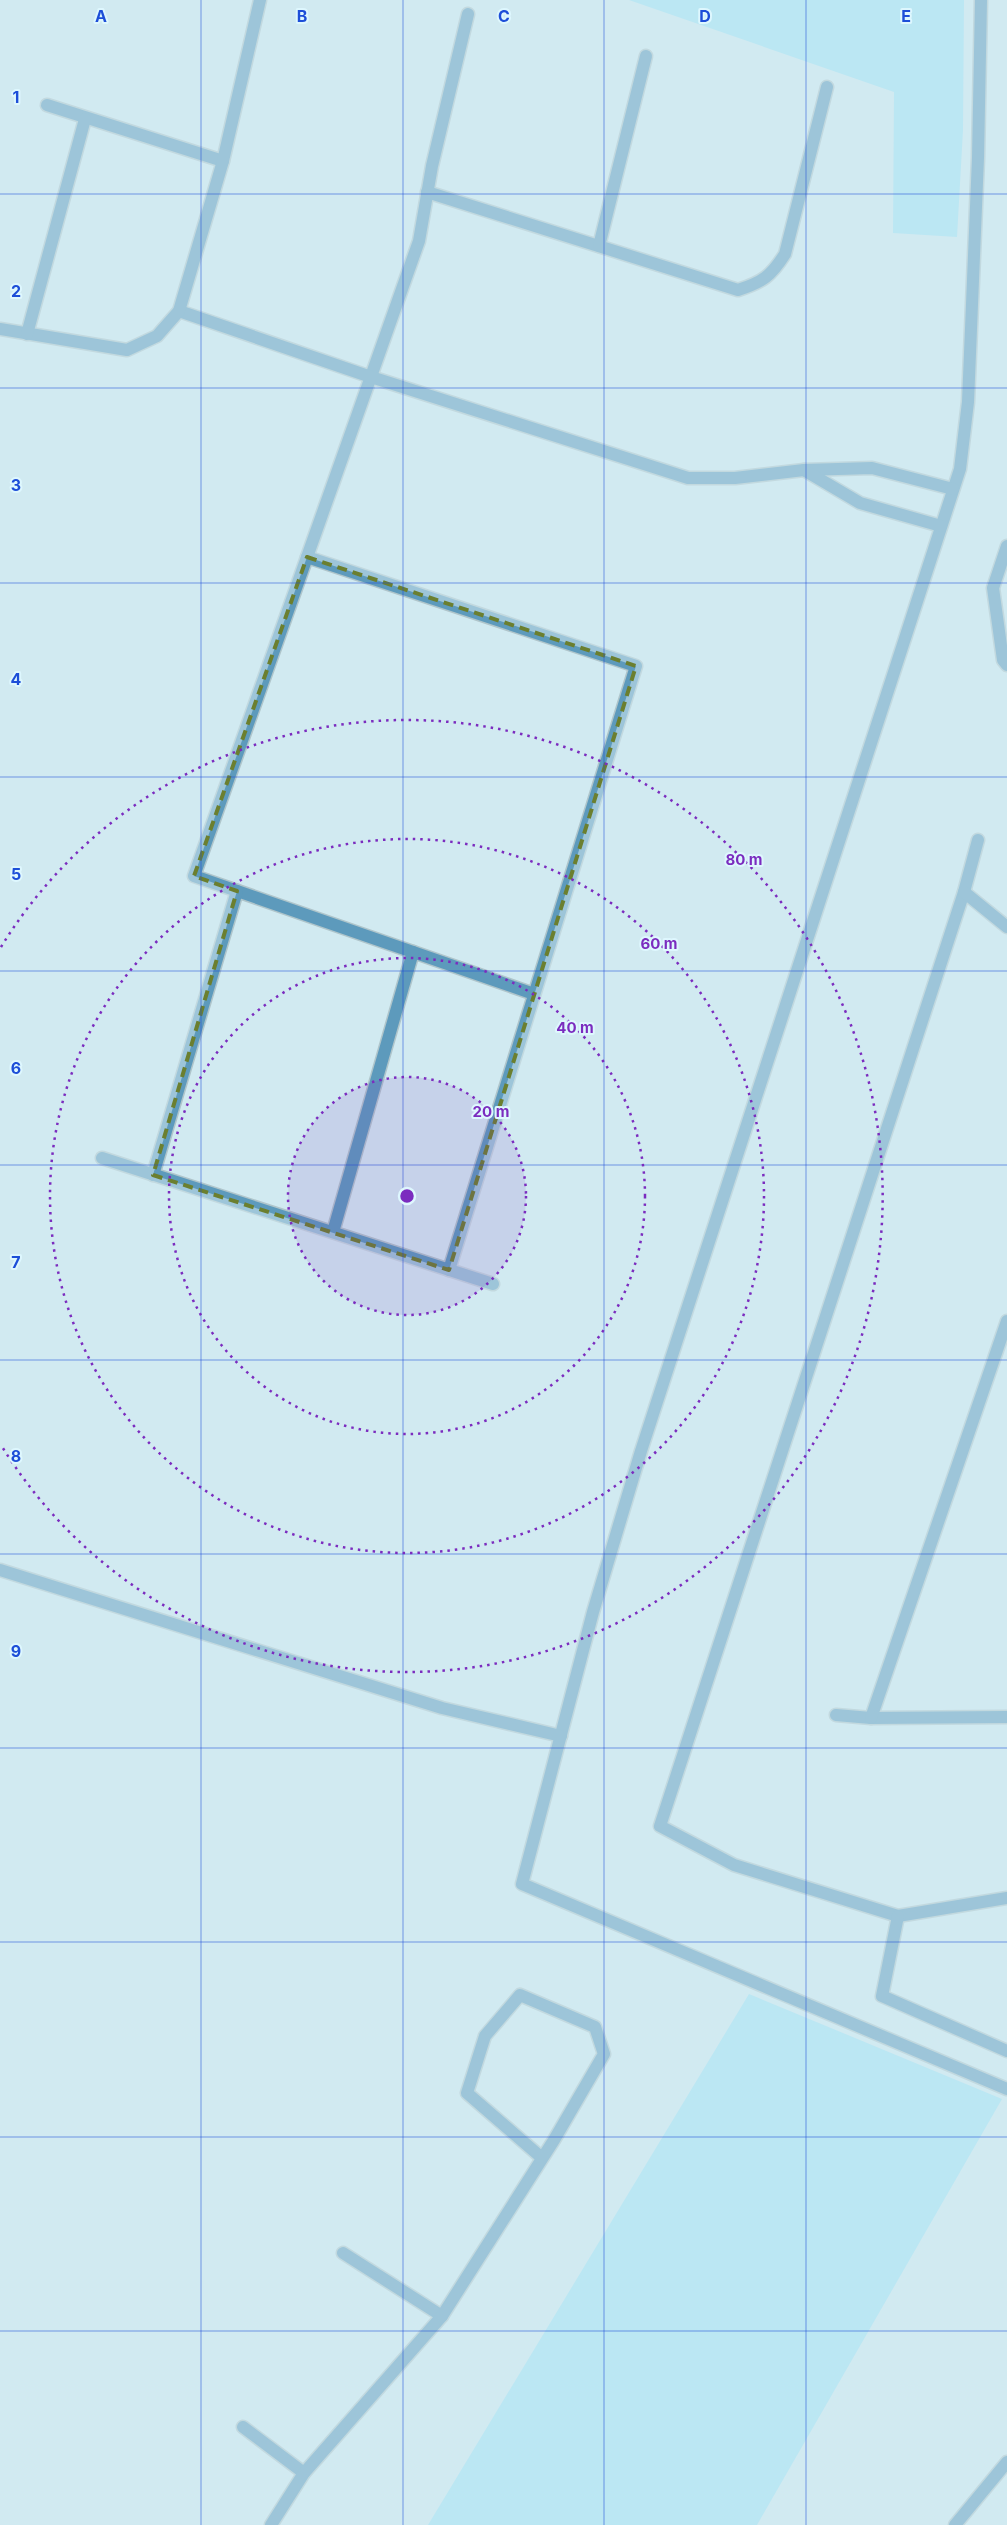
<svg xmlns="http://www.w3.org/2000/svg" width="1007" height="2525" font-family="Inter,sans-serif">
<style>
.green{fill:#a0e4f6}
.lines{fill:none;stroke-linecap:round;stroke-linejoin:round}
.minor-casing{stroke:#afc5cb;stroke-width:15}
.minor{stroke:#5d9abc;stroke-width:12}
.marked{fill:none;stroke:#6b7f2f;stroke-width:4;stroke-dasharray:10 6;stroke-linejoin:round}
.grid{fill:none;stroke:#1d4ed8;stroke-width:1;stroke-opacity:0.55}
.ring{fill:none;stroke:#7b2cbf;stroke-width:2.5;stroke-dasharray:2.5 5}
.grid-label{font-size:16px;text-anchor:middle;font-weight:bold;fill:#1d4ed8;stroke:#def7fe;stroke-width:4;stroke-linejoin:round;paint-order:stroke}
.centre{fill:#7b2cbf;stroke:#def7fe;stroke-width:2.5}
.ring-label{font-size:15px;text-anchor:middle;font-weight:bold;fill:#7b2cbf;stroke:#def7fe;stroke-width:4;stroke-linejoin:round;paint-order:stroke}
</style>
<rect width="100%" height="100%" fill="#d1eaf1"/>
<g class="green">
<polygon points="629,0 964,0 963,130 957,237 893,233 894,92"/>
<polygon points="749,1994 1002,2099 757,2525 428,2525"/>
</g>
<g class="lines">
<g class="minor-casing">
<g id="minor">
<polyline points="981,0 978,158 968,402 960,469 641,1451 593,1612 522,1884 1007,2089"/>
<polyline points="468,14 432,166 419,241 194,876 534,994"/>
<polyline points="47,105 223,161"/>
<path d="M427 192 738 290C763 282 771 276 785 254L827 87"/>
<polyline points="599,246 646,56"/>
<polyline points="179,311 371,377 688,478 735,478 804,470 872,468 953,489"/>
<polyline points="0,329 127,350 157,336 179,311 223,161 260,0"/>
<polyline points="27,334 85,119"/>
<polyline points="804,470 860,503 941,526"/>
<polyline points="1007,546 993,588 1003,660 1007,665"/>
<polyline points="307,557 636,666 449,1270"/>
<polyline points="978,840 964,892 660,1826 734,1865 898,1916 1007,1898"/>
<polyline points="964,892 1007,927"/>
<polyline points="102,1158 493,1284"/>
<polyline points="153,1175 237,891"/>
<polyline points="333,1232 413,952"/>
<polyline points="0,1570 442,1708 561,1736"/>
<polyline points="836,1715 871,1718 1007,1717"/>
<polyline points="871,1718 1007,1321"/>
<polyline points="898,1916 882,1996 1007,2051"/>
<polyline points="343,2253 442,2316"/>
<polyline points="243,2427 304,2473"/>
<polyline points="271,2525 304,2473 442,2316 554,2140 604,2054 595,2027 520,1995 485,2036 467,2093 542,2158"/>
<polyline points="955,2525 1007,2462"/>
</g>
</g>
<use href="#minor" class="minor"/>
</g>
<path d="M0 0H1007V2525H0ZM307 557 636 666 449 1270 153 1175 237 891 194 876Z" fill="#d1eaf1" fill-opacity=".55" fill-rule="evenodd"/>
<path class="marked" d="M307 557 636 666 449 1270 153 1175 237 891 194 876Z"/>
<path class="grid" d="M201 0V2525M403 0V2525M604 0V2525M806 0V2525M0 194H1007M0 388H1007M0 583H1007M0 777H1007M0 971H1007M0 1165H1007M0 1360H1007M0 1554H1007M0 1748H1007M0 1942H1007M0 2137H1007M0 2331H1007"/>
<circle cx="407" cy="1196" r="119" fill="#7b2cbf" fill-opacity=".12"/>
<g class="ring">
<circle cx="407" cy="1196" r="119"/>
<circle cx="407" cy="1196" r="238"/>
<circle cx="407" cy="1196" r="357"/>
<path d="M1 947A476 476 0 1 1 1 1445"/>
</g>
<g class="grid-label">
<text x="101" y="22">A</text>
<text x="302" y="22">B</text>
<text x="504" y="22">C</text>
<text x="705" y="22">D</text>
<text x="906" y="22">E</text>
<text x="16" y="103">1</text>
<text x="16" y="297">2</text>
<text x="16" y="491">3</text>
<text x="16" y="685">4</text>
<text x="16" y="880">5</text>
<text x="16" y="1074">6</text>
<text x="16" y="1268">7</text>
<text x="16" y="1462">8</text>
<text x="16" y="1657">9</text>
</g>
<circle cx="407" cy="1196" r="8" class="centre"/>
<g class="ring-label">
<text x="744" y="865">80 m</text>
<text x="659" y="949">60 m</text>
<text x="575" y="1033">40 m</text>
<text x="491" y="1117">20 m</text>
</g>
</svg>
